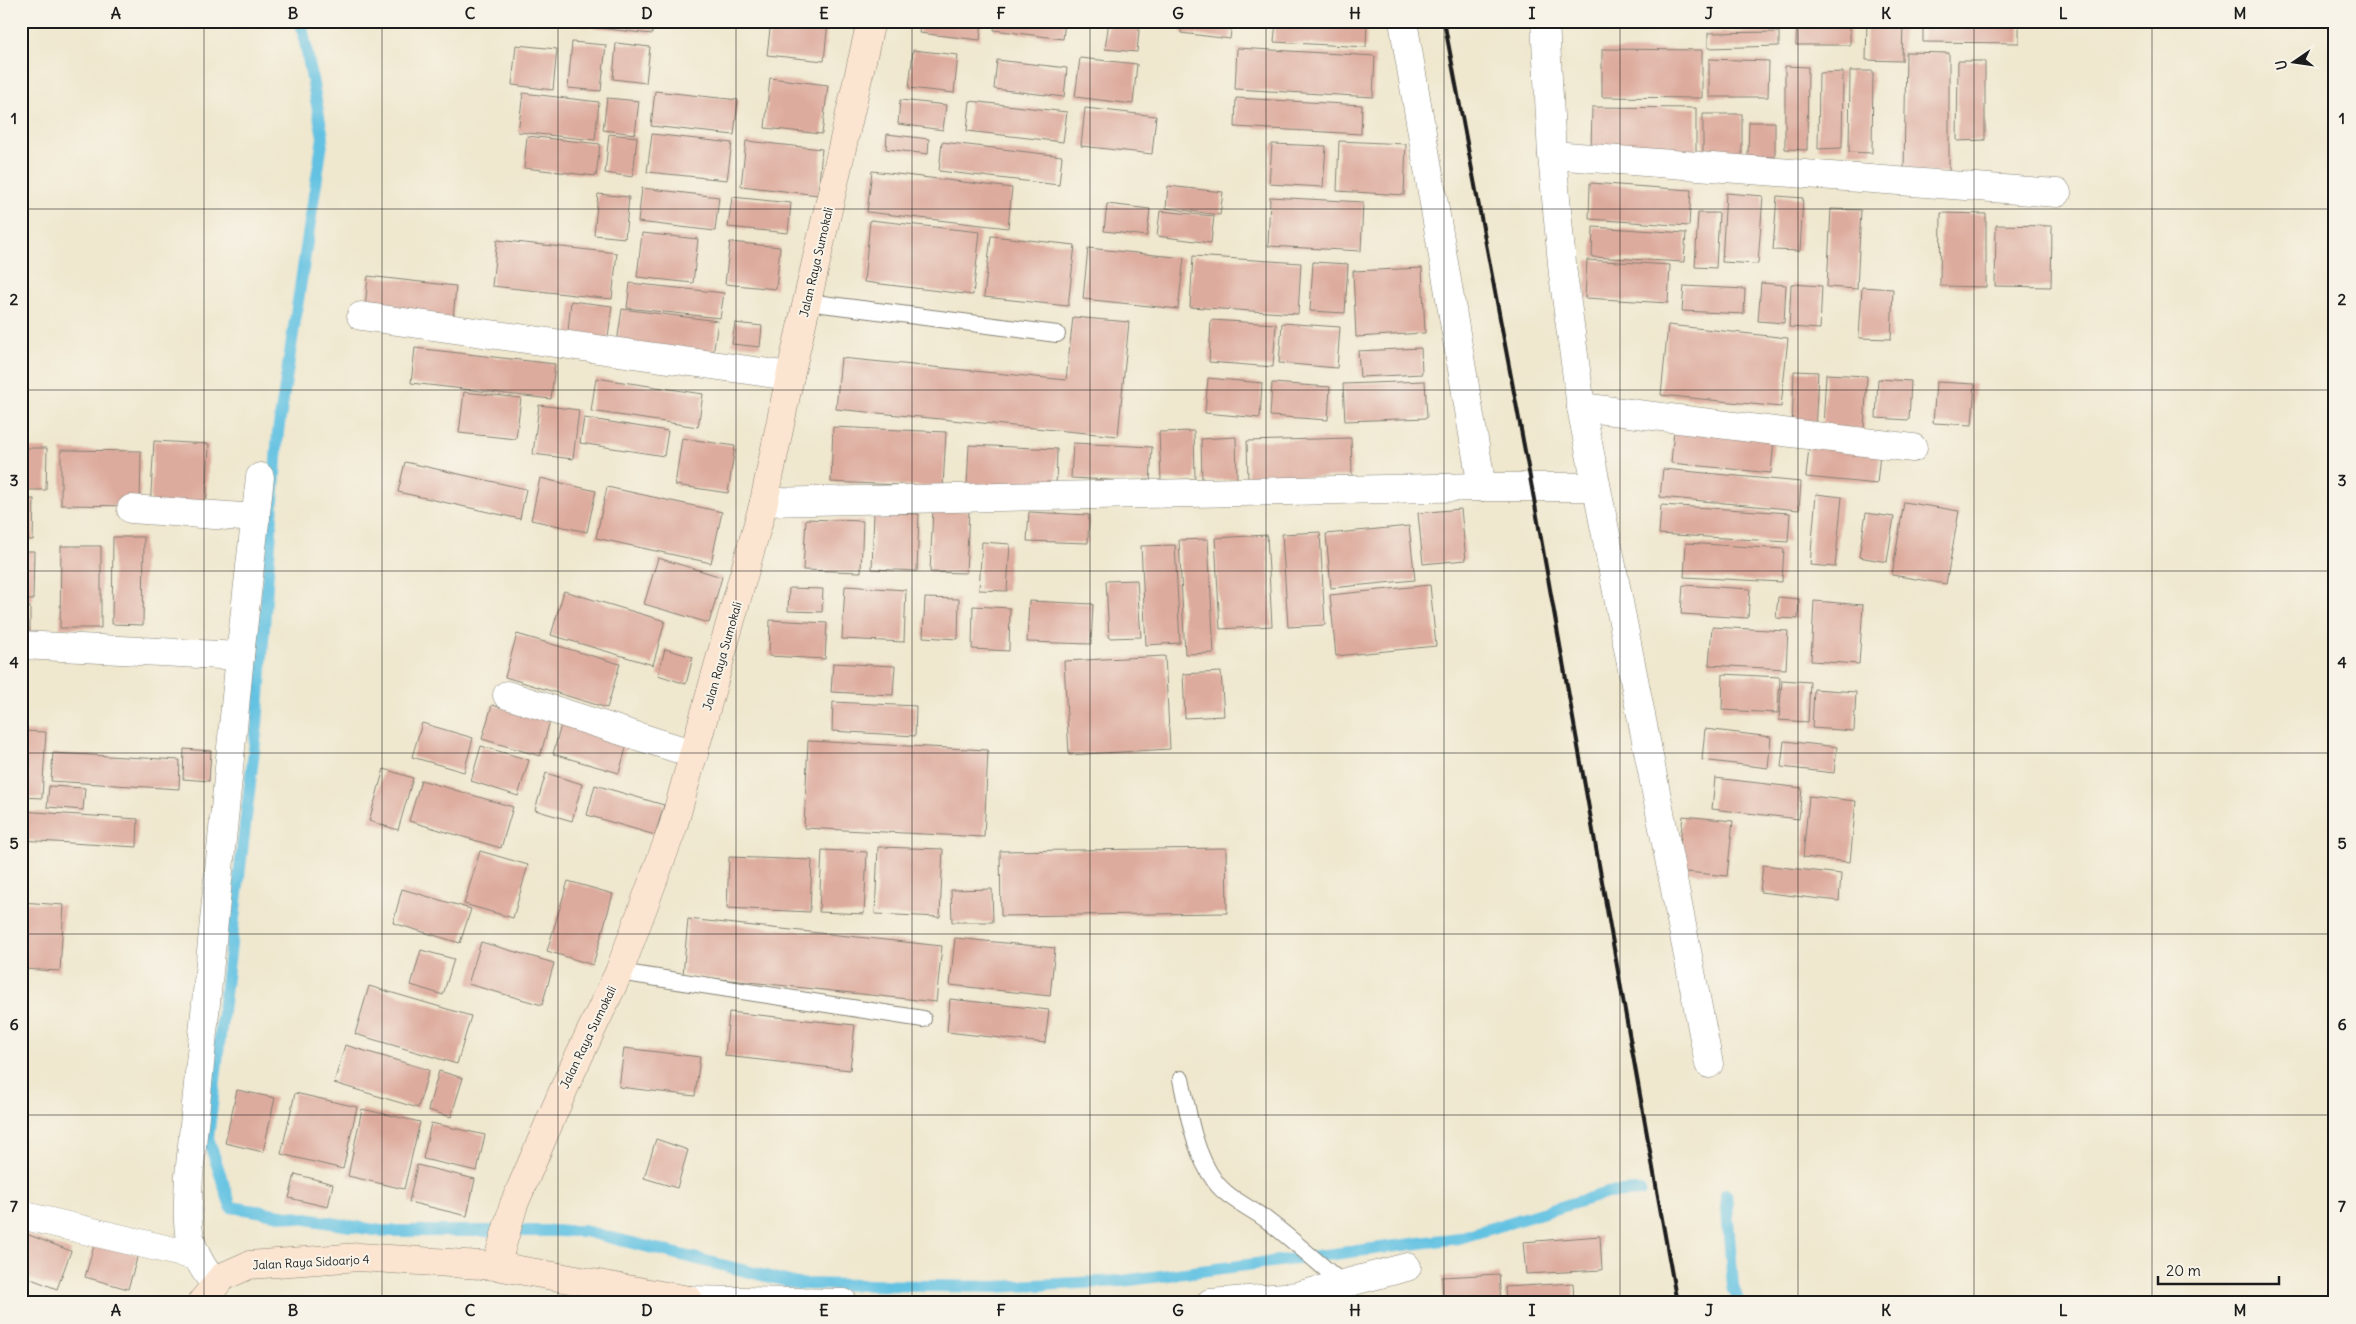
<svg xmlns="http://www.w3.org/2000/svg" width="2356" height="1324" font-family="Delius,sans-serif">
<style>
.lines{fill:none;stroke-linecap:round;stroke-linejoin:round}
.stream{stroke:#64c2e2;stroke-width:12}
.building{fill:#ddab9d}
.lane-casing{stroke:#868275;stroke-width:18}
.street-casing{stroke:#868275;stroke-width:29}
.secondary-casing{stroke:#868275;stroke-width:29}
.lane{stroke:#fff;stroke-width:16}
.street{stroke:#fff;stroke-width:28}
.secondary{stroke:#fce5d0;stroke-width:28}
.rail{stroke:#1c1c1c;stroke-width:4}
.grid{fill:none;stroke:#1c1c1c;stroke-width:1;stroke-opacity:0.55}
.labels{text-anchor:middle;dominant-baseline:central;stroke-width:4;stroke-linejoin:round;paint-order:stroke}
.street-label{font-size:12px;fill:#1c1c1c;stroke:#f7f3e8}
.neatline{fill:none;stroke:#1c1c1c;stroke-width:2}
.grid-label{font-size:16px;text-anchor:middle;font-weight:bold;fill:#1c1c1c}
</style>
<rect width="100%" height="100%" fill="#f7f3e8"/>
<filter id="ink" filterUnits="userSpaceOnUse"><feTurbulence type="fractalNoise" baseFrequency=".02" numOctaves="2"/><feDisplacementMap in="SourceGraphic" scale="10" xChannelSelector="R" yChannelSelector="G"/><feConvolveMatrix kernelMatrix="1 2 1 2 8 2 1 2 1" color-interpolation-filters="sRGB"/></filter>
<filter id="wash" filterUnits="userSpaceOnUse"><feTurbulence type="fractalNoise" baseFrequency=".0096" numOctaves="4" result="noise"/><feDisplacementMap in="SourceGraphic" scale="20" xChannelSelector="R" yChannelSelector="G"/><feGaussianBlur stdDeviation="1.12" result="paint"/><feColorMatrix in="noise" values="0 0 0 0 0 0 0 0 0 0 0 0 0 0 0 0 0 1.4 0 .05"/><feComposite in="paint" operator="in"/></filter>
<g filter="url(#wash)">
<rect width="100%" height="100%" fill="#efe7ce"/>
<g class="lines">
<g class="stream">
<polyline points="301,21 323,137 278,432 257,725 208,1138 231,1207 381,1231 584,1231 798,1284 994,1287 1122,1281 1459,1238 1607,1193 1640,1191"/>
<polyline points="1726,1194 1733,1287 1739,1303"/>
</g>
</g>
<g id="blocks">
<g class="building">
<polygon points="581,21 653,21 652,34 581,26"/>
<polygon points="771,21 828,21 824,61 767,55"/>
<polygon points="921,21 982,21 980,40 919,33"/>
<polygon points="995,21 1065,21 1063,39 994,30"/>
<polygon points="1109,21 1140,21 1137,52 1105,49"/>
<polygon points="1182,21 1232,21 1230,39 1181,33"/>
<polygon points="1276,21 1367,21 1366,47 1274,42"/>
<polygon points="1663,21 1764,21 1764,23 1663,26"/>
<polygon points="1797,21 1850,21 1850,45 1796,45"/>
<polygon points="1867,21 1903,21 1902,61 1866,60"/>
<polygon points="1923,21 2019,21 2019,43 1923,42"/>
<polygon points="1779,32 1779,46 1708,48 1708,33"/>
<polygon points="572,42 606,45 601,91 568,88"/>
<polygon points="616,43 650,47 646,83 613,79"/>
<polygon points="516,45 557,49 553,90 512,85"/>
<polygon points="1237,48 1375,56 1373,97 1235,89"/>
<polygon points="1602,49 1702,50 1702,98 1602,97"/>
<polygon points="913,50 958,55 954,93 909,88"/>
<polygon points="1906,52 1949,53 1949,172 1904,172"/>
<polygon points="1080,58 1137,64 1133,104 1075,97"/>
<polygon points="1709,59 1769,61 1768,97 1709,97"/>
<polygon points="997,60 1067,68 1064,97 994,89"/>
<polygon points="1958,61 1985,61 1985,140 1957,141"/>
<polygon points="1785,66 1808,67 1807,150 1785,149"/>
<polygon points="1850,71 1873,71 1872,153 1849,152"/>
<polygon points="1843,72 1842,148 1818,149 1819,73"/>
<polygon points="770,78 828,85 822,134 765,128"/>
<polygon points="655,91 738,100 734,135 651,126"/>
<polygon points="523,93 599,102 595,140 518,132"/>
<polygon points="607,98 639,101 635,134 603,130"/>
<polygon points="1236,98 1362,105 1361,134 1235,127"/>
<polygon points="900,100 946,105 943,130 898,124"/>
<polygon points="970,101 1067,112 1063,142 967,131"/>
<polygon points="1592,107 1696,108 1696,155 1591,153"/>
<polygon points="1085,108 1156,116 1152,154 1081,146"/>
<rect x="1703" y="114" width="39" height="47"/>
<polygon points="1749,122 1775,122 1775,157 1748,156"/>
<polygon points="609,134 637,137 633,177 605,173"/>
<polygon points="652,134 732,143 727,180 647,172"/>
<polygon points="887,134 929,139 928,154 886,149"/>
<polygon points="527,136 600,144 596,176 524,168"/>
<polygon points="746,141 822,149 818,195 741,186"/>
<polygon points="1339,141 1406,144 1404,195 1337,191"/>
<polygon points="942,142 1062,156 1059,185 939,171"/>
<polygon points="1272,144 1326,146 1323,187 1269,184"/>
<polygon points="872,171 1012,188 1008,228 867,212"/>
<polygon points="1590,183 1691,190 1689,226 1589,219"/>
<polygon points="1168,186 1223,192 1220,215 1166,208"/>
<polygon points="642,188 719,197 715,231 638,222"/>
<polygon points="1726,193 1763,196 1758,264 1722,262"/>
<polygon points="598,194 629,197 625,238 594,235"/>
<polygon points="1777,196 1803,198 1800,251 1773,250"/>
<polygon points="732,197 791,203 788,233 728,227"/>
<polygon points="1270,197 1363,202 1361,251 1268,246"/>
<polygon points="1107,204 1150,209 1147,236 1104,231"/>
<polygon points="1831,209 1861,210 1857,289 1827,287"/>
<polygon points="1160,211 1214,216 1211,243 1157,236"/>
<polygon points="1698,213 1719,213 1716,268 1695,267"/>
<polygon points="1941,213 1986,214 1986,287 1940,286"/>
<polygon points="870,220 980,232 973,295 864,282"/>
<polygon points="1996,225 2052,226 2051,287 1995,286"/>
<polygon points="1593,227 1686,233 1684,262 1592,257"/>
<polygon points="642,233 698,239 693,283 637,277"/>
<polygon points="991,236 1075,245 1068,306 984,297"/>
<polygon points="497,240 617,253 612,299 492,286"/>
<polygon points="730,242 780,247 776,289 725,284"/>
<polygon points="1088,248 1184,258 1178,309 1083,299"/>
<polygon points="1193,256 1301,263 1298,314 1190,307"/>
<polygon points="1587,260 1670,265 1668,303 1585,298"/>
<polygon points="1313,262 1348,264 1345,313 1310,311"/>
<polygon points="1422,268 1425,333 1356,337 1353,271"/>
<polygon points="368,276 456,286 453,319 365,309"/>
<polygon points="630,283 724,293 720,318 627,308"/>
<polygon points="1761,283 1786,285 1784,323 1758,321"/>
<polygon points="1791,284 1822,286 1820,329 1789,327"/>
<polygon points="1684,286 1745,289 1744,314 1682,311"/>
<polygon points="1862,287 1893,289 1891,339 1859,338"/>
<polygon points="571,301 612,306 607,346 567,341"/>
<polygon points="622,309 718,321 712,362 616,349"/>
<polygon points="1073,317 1129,322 1118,436 836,409 841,358 1066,380"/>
<polygon points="1211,320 1276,324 1273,367 1209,362"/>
<polygon points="735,323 762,326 760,347 732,344"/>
<polygon points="1282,323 1340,327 1337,368 1279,363"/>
<polygon points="1668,325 1788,338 1781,407 1661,395"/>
<polygon points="415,348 555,364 551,399 411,383"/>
<polygon points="1421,348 1422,374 1360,377 1358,351"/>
<polygon points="1794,371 1818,372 1815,433 1792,431"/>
<polygon points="1826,374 1867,376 1864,430 1823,427"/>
<polygon points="596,378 703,394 698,427 591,411"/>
<polygon points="1208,378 1262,383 1260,418 1205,413"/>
<polygon points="1878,379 1911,381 1909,420 1876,418"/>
<polygon points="1425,381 1427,418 1345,421 1343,384"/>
<polygon points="1936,382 1975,384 1972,425 1933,423"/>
<polygon points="1272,383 1330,387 1328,420 1270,416"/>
<polygon points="464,392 521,398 516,439 459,433"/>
<polygon points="539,405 579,410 573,459 533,454"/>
<polygon points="584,418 668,431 664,456 580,443"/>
<polygon points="833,427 946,432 943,487 831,482"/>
<polygon points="1674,430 1774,439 1771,473 1671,463"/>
<polygon points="1194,431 1195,479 1161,480 1159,432"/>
<polygon points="1236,437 1237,479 1202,481 1201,439"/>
<polygon points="682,438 735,446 728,493 675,485"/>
<polygon points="1351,438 1352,476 1248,479 1247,441"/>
<polygon points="154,441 209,444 206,512 150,510"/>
<polygon points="1073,443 1152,447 1150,482 1071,478"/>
<polygon points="969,445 1057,449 1056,490 967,486"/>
<polygon points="1809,447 1880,453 1877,484 1806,477"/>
<polygon points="21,448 47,448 46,490 21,490"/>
<polygon points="61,450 141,451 140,506 61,505"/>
<polygon points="405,462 526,489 520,519 398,492"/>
<polygon points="1663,469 1801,482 1799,510 1660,497"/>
<polygon points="540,478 596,491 587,532 531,520"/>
<polygon points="607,487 722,512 711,563 596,538"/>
<polygon points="1816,494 1842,497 1835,567 1810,565"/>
<polygon points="21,499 34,499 33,540 21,540"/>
<polygon points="1904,502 1959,511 1946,584 1892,575"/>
<polygon points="1661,505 1790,513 1788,542 1659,534"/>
<polygon points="933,509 969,511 966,573 930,572"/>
<polygon points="1461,509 1466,560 1423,564 1418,513"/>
<polygon points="874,512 919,514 917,571 872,569"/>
<polygon points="1029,512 1089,515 1088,543 1027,541"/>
<polygon points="1866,513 1894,517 1887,562 1859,557"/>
<polygon points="806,519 863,521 861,572 803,570"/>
<polygon points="1409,526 1415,580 1331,588 1326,534"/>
<polygon points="1320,532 1325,625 1288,627 1282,534"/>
<polygon points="1267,535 1272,626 1220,629 1215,538"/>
<polygon points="113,537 144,537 143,625 112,624"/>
<polygon points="1208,539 1214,653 1185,654 1179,540"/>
<polygon points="982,542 1010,544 1007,591 979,590"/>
<polygon points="1686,543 1784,549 1782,582 1684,577"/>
<polygon points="1175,545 1180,643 1146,645 1141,546"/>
<polygon points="61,546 101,546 101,628 60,628"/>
<polygon points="21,551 34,551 33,600 21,600"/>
<polygon points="658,558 722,577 709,623 644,604"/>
<polygon points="1137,580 1141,637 1109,638 1106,581"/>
<polygon points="1430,585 1436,646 1336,656 1330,595"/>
<polygon points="1683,585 1750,589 1748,618 1681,614"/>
<polygon points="845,586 906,590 904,642 842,639"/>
<polygon points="789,588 823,589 822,612 788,611"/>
<polygon points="564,591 665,621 653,665 551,635"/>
<polygon points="1778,597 1799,599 1798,619 1776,618"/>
<polygon points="925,598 959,599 958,639 923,637"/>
<polygon points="1029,601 1093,604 1091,644 1027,642"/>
<polygon points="1814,601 1863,605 1859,664 1811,661"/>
<polygon points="973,606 1010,608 1009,651 972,649"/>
<rect x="21" y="607" width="9" height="33"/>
<polygon points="770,620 827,623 825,659 769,656"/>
<polygon points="1712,627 1788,631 1786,669 1709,665"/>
<polygon points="517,634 620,664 607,708 505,677"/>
<polygon points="665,649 693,657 686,684 658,675"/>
<polygon points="1165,656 1170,749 1069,755 1064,661"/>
<polygon points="833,663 895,666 893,695 831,692"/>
<polygon points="1221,672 1224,716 1185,718 1183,674"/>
<polygon points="1723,674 1780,677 1778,713 1722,710"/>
<polygon points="1782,680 1810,682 1808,722 1779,720"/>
<polygon points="1814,689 1856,692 1854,731 1812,728"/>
<polygon points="833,702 916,706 915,736 832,731"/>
<polygon points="492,705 550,721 540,756 482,739"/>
<polygon points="562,721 628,741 619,773 553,754"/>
<polygon points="422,723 473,738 464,772 412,757"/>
<polygon points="1705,729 1771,737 1768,768 1702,760"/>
<polygon points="21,731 46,732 42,798 21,797"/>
<polygon points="808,741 988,750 984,837 804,828"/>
<polygon points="1784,741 1837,747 1834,773 1781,767"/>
<polygon points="481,746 529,760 518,796 471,781"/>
<polygon points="184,749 211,751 209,781 183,779"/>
<polygon points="53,753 180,760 179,789 51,781"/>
<polygon points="384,769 413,778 398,830 369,821"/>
<polygon points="546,773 582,784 572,821 535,810"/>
<polygon points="1715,778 1802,788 1799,819 1712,809"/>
<polygon points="421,780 513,807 501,848 409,821"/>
<polygon points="595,785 664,805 655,835 587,815"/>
<polygon points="49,786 85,788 83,810 47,807"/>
<polygon points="1809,796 1856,801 1850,862 1803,857"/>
<polygon points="21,811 138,819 137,847 21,840"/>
<polygon points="1683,816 1733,821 1727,876 1677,871"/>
<polygon points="878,847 943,849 940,917 875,914"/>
<polygon points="1226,848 1227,913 1001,916 1000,851"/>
<polygon points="822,850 867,852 864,914 819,912"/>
<polygon points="480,851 528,865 513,918 464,904"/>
<polygon points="729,857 812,860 810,912 727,908"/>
<polygon points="1763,865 1841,874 1839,901 1760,892"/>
<polygon points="568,881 613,894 593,965 547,951"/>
<polygon points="402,889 471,909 460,943 393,923"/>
<polygon points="992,889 993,922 952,922 951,890"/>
<polygon points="21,902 64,905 60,971 21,969"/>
<polygon points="688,919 942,946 936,1002 683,975"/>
<polygon points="955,938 1055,948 1050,996 950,985"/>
<polygon points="481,942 554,963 542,1005 468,984"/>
<polygon points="421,950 454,959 443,995 411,985"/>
<polygon points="369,986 471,1016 457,1064 355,1034"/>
<polygon points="950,999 1049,1010 1045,1043 947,1032"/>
<polygon points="729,1012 855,1025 850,1070 725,1056"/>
<polygon points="345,1045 429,1070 418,1108 334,1083"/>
<polygon points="624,1048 700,1057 695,1096 619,1087"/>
<polygon points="439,1071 463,1078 451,1117 428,1110"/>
<polygon points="237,1090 275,1098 263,1152 225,1143"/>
<polygon points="295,1093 357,1107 343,1169 281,1154"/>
<polygon points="362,1109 420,1122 404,1189 348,1176"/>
<polygon points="431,1123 485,1135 477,1171 423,1159"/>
<polygon points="656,1139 688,1150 677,1188 644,1178"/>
<polygon points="417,1165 475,1179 467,1216 409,1202"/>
<polygon points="295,1174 333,1184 328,1207 289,1198"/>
<polygon points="21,1232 71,1251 57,1289 21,1275"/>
<polygon points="1600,1236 1602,1270 1526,1274 1523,1242"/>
<polygon points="95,1242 138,1255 128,1289 85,1277"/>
<polygon points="1499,1274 1501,1303 1443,1303 1442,1277"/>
<polygon points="1573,1283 1574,1303 1506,1303 1505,1287"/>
<polygon points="248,1299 274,1301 274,1303 248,1303"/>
<polygon points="352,1299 375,1301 375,1303 351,1303"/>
</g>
</g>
</g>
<g filter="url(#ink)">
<use href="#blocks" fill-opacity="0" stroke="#868275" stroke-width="1"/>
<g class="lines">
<g class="lane-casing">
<g id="lane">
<polyline points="807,302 1057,334"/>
<polyline points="619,972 923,1019"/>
<path d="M1181 1079C1188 1112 1194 1152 1214 1180 1227 1199 1250 1207 1268 1221 1294 1241 1319 1263 1344 1285"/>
</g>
</g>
<g class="street-casing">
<g id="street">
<polyline points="1403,21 1482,487"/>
<polyline points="1545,21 1552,155 1563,274 1581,407 1709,1064"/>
<polyline points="1552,155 2057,193"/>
<polyline points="361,316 790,376"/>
<polyline points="1581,407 1913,448"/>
<polyline points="764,502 1482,487 1596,487"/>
<polyline points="131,509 256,518"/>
<polyline points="21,645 240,656"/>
<polyline points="507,695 694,754"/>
<polyline points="21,1215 195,1256"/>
<path d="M215 1284C183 1244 187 1224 189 1176L240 656 260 477"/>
<polyline points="689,1300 844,1303"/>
<polyline points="1210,1303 1297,1296 1407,1267"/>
</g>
</g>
<g class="secondary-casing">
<g id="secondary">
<polyline points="496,1266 514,1204 569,1077 619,972 673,827 764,502 790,376 871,21"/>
<polyline points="201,1303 222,1277 249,1265 359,1257 496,1266 689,1300 689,1303"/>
</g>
</g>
<use href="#lane" class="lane"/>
<use href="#street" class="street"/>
<use href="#secondary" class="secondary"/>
<polyline class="rail" points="1444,21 1532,488 1677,1303"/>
</g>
</g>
<path class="grid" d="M204 21V1303M382 21V1303M558 21V1303M736 21V1303M912 21V1303M1090 21V1303M1266 21V1303M1444 21V1303M1620 21V1303M1798 21V1303M1974 21V1303M2152 21V1303M21 209H2335M21 390H2335M21 571H2335M21 753H2335M21 934H2335M21 1115H2335"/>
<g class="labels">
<g class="street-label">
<text transform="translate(816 262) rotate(-77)">Jalan Raya Sumokali</text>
<text transform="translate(722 656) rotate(-74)">Jalan Raya Sumokali</text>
<text transform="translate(588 1037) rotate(-64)">Jalan Raya Sumokali</text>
<text transform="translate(311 1262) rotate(-3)">Jalan Raya Sidoarjo 4</text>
</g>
</g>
<rect width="2356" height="1324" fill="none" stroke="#f7f3e8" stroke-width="55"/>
<g transform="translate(2294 62) rotate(257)" stroke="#f7f3e8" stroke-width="4" paint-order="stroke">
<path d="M0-4L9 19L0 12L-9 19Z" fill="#1c1c1c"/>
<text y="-8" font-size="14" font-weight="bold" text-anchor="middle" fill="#1c1c1c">U</text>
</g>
<path d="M2158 1276v8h121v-8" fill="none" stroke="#1c1c1c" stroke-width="2.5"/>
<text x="2166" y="1276" font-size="15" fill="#1c1c1c" stroke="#f7f3e8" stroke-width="4" paint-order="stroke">20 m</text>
<rect x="28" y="28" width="2300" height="1268" class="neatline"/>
<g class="grid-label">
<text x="116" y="19">A</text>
<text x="293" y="19">B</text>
<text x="470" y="19">C</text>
<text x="647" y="19">D</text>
<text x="824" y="19">E</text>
<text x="1001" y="19">F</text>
<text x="1178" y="19">G</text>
<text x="1355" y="19">H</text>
<text x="1532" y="19">I</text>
<text x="1709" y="19">J</text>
<text x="1886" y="19">K</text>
<text x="2063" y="19">L</text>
<text x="2240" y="19">M</text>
<text x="14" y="124">1</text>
<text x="2342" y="124">1</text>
<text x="14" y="305">2</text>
<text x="2342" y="305">2</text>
<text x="14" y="486">3</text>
<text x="2342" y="486">3</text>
<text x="14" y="668">4</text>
<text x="2342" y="668">4</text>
<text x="14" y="849">5</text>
<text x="2342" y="849">5</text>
<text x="14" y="1030">6</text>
<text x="2342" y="1030">6</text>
<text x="14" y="1212">7</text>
<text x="2342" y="1212">7</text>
<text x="116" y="1316">A</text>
<text x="293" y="1316">B</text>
<text x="470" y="1316">C</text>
<text x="647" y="1316">D</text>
<text x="824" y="1316">E</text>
<text x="1001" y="1316">F</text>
<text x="1178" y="1316">G</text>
<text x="1355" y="1316">H</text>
<text x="1532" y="1316">I</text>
<text x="1709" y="1316">J</text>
<text x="1886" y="1316">K</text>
<text x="2063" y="1316">L</text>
<text x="2240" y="1316">M</text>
</g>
</svg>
